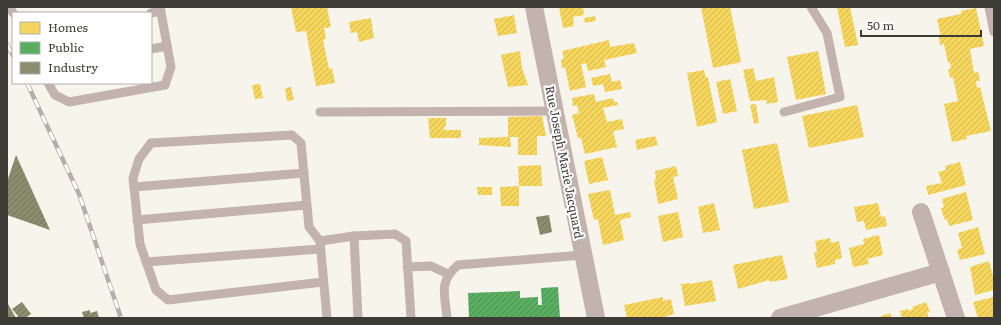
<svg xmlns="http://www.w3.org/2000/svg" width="1001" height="325" font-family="Literata,serif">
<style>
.homes{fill:url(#homes-hatch)}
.public{fill:url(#public-hatch)}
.industry{fill:url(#industry-hatch)}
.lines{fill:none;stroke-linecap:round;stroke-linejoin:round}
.lane{stroke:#c2b3ae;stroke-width:9}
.street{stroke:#c2b3ae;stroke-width:18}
.rail-casing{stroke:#b7aeaa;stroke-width:4.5}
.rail{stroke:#fff;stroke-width:3;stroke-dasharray:9;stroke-linecap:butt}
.labels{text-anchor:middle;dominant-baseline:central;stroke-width:4;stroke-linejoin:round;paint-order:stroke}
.street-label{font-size:12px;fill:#3d3b35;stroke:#fff}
</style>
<defs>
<pattern id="homes-hatch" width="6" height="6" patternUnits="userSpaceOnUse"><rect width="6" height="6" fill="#f6d55c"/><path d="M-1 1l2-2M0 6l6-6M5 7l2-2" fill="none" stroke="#d4b851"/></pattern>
<pattern id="public-hatch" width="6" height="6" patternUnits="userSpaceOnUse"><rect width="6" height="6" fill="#5aae61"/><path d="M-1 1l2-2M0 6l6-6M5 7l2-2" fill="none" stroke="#4c8f51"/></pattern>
<pattern id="industry-hatch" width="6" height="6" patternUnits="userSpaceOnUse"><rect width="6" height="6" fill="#8c8c6e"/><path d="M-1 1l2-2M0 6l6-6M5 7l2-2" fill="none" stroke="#74745b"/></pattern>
</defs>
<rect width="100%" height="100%" fill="#f7f4ec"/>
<g class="homes">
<polygon points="291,7 327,7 331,27 324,28 326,39 323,40 329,69 332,68 335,83 316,86 306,31 296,32"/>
<polygon points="559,7 583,7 584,15 573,17 574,26 563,28"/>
<polygon points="701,7 730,7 741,62 713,68"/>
<polygon points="837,7 850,7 858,45 845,47"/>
<polygon points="976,8 984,46 970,49 974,73 978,72 980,81 976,81 977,88 980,87 991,131 966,136 967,139 952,142 944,104 958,101 953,77 950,78 948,69 951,69 950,62 948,63 944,44 940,45 939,37 941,37 937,19 961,14 961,11"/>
<polygon points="514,15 517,33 498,36 494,19"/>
<polygon points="595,16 596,21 585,23 584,18"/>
<polygon points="371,18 374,38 359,42 357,32 351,33 349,22"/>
<polygon points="609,40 610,47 634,43 637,53 604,60 606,67 588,71 586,63 581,64 586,87 570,91 565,67 562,68 561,59 564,59 562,51"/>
<polygon points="520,51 522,68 528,85 508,87 501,55"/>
<polygon points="818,51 826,94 796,100 787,57"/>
<polygon points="753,68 756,81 774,77 778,102 767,104 766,100 750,101 743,70"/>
<polygon points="704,70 706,78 708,77 717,122 697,127 687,73"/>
<polygon points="610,74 612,82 620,80 622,89 605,92 603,84 593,86 591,78"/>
<polygon points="730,79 737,111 723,114 716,82"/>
<polygon points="260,84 263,98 255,99 252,85"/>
<polygon points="291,87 294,100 287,101 285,88"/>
<polygon points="594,94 596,102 613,98 614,102 617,102 618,105 603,108 607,122 622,119 624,129 613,131 617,147 585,154 581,138 578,138 572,115 579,113 577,105 573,106 572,98"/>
<polygon points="756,104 759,123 754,124 750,105"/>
<polygon points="857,105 864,137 809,148 802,116"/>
<polygon points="542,116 546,136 537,136 537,155 518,155 518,137 510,137 511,147 479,145 479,138 508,137 508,117"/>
<polygon points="428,118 446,118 446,126 444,126 444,130 461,130 461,138 430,138"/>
<polygon points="655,136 658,145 637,150 635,140"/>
<polygon points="777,143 789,202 754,209 742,150"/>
<polygon points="602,157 608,180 589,184 584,161"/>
<polygon points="960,162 966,185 928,195 926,186 942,183 938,172 946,170 945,166"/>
<polygon points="541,165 542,186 519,186 518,166"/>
<polygon points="676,166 678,176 673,177 678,199 658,204 654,180 656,179 655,171"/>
<polygon points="519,186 519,206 501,206 500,187"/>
<polygon points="477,187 492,187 492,195 478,195"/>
<polygon points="610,190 615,215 630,212 631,217 620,220 624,240 603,245 598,219 594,220 588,194"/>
<polygon points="966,192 973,220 949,226 947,219 945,220 942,212 941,208 944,207 942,199"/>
<polygon points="714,203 720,230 703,233 698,207"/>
<polygon points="878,203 881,217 885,216 887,226 866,230 864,221 857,222 854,207"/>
<polygon points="678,212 683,237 663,242 658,216"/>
<polygon points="978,227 985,254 960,260 957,250 962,248 958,233"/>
<polygon points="879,235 883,255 867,259 869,264 853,267 849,248 864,244 863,239"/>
<polygon points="830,238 831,243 839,241 842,258 835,260 835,264 817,268 814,253 817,252 815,241"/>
<polygon points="782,255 788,279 770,282 769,280 738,289 733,265"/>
<polygon points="989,261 994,279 994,290 975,295 970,267"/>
<polygon points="712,280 716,301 685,306 681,284 690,283 690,284"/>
<polygon points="663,297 663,301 671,299 674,314 667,316 667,318 627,318 624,305"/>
<polygon points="994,297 994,317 978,318 973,302"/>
<polygon points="926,302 930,312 927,313 929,318 902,318 900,311 908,309 909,311 913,309 912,307"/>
<polygon points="890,313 892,318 876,318"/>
</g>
<polygon class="public" points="558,287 560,318 469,318 468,293 520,291 520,298 538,297 538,305 542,305 541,288"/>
<g class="industry">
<polygon points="16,155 21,166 50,230 7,215 7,182"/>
<polygon points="549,215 552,232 540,235 536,217"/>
<polygon points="7,302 16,318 18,316 12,309 22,302 31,314 25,318 7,318"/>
<polygon points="90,310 90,313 97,311 99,318 84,318 82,312"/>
</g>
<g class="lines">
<g class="lane">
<polyline points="10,7 13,13"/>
<polyline points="989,7 994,32"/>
<polyline points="151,13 161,11"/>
<polyline points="151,49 167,46"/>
<polyline points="48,83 55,95 69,102 165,85 171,67 160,7"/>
<polyline points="320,112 555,111"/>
<polyline points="784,112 840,97 827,33 811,7"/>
<polyline points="134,187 304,173"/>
<polyline points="137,220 307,205"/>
<polyline points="320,241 309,227 301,143 292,135 151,143 139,159 133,178 140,244 156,290 168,300 323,282"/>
<polyline points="146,262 320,249"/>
<polyline points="407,267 431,266 448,274"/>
<polyline points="327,318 320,241 354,236"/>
<polyline points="358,318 354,236 395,234 406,241 411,318"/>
<path d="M447 318C445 293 438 283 458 265L583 255"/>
</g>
<g class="street">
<polyline points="534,7 596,318"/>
<polyline points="921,212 956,318"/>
<polyline points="780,318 941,272"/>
</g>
<g class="rail-casing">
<g id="rail">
<polyline points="7,44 13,56"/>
<polyline points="27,83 79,194 121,318"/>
</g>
</g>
<use href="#rail" class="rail"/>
</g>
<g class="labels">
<g class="street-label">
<text transform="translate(565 162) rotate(79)">Rue Joseph Marie Jacquard</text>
</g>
</g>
<rect width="1001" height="325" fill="none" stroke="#3d3b35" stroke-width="16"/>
<rect x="12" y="12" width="140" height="72" fill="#ffffff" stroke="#b1b1ae"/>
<rect x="20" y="22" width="20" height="12" fill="#f6d55c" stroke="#b1b1ae"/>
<text x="48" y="32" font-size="12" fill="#3d3b35">Homes</text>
<rect x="20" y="42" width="20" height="12" fill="#5aae61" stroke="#b1b1ae"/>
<text x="48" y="52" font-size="12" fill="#3d3b35">Public</text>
<rect x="20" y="62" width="20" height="12" fill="#8c8c6e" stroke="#b1b1ae"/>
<text x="48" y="72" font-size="12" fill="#3d3b35">Industry</text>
<path d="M861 30v6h120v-6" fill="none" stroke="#3d3b35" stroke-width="2"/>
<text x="867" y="30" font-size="12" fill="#3d3b35" stroke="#ffffff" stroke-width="3" paint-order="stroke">50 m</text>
</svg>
